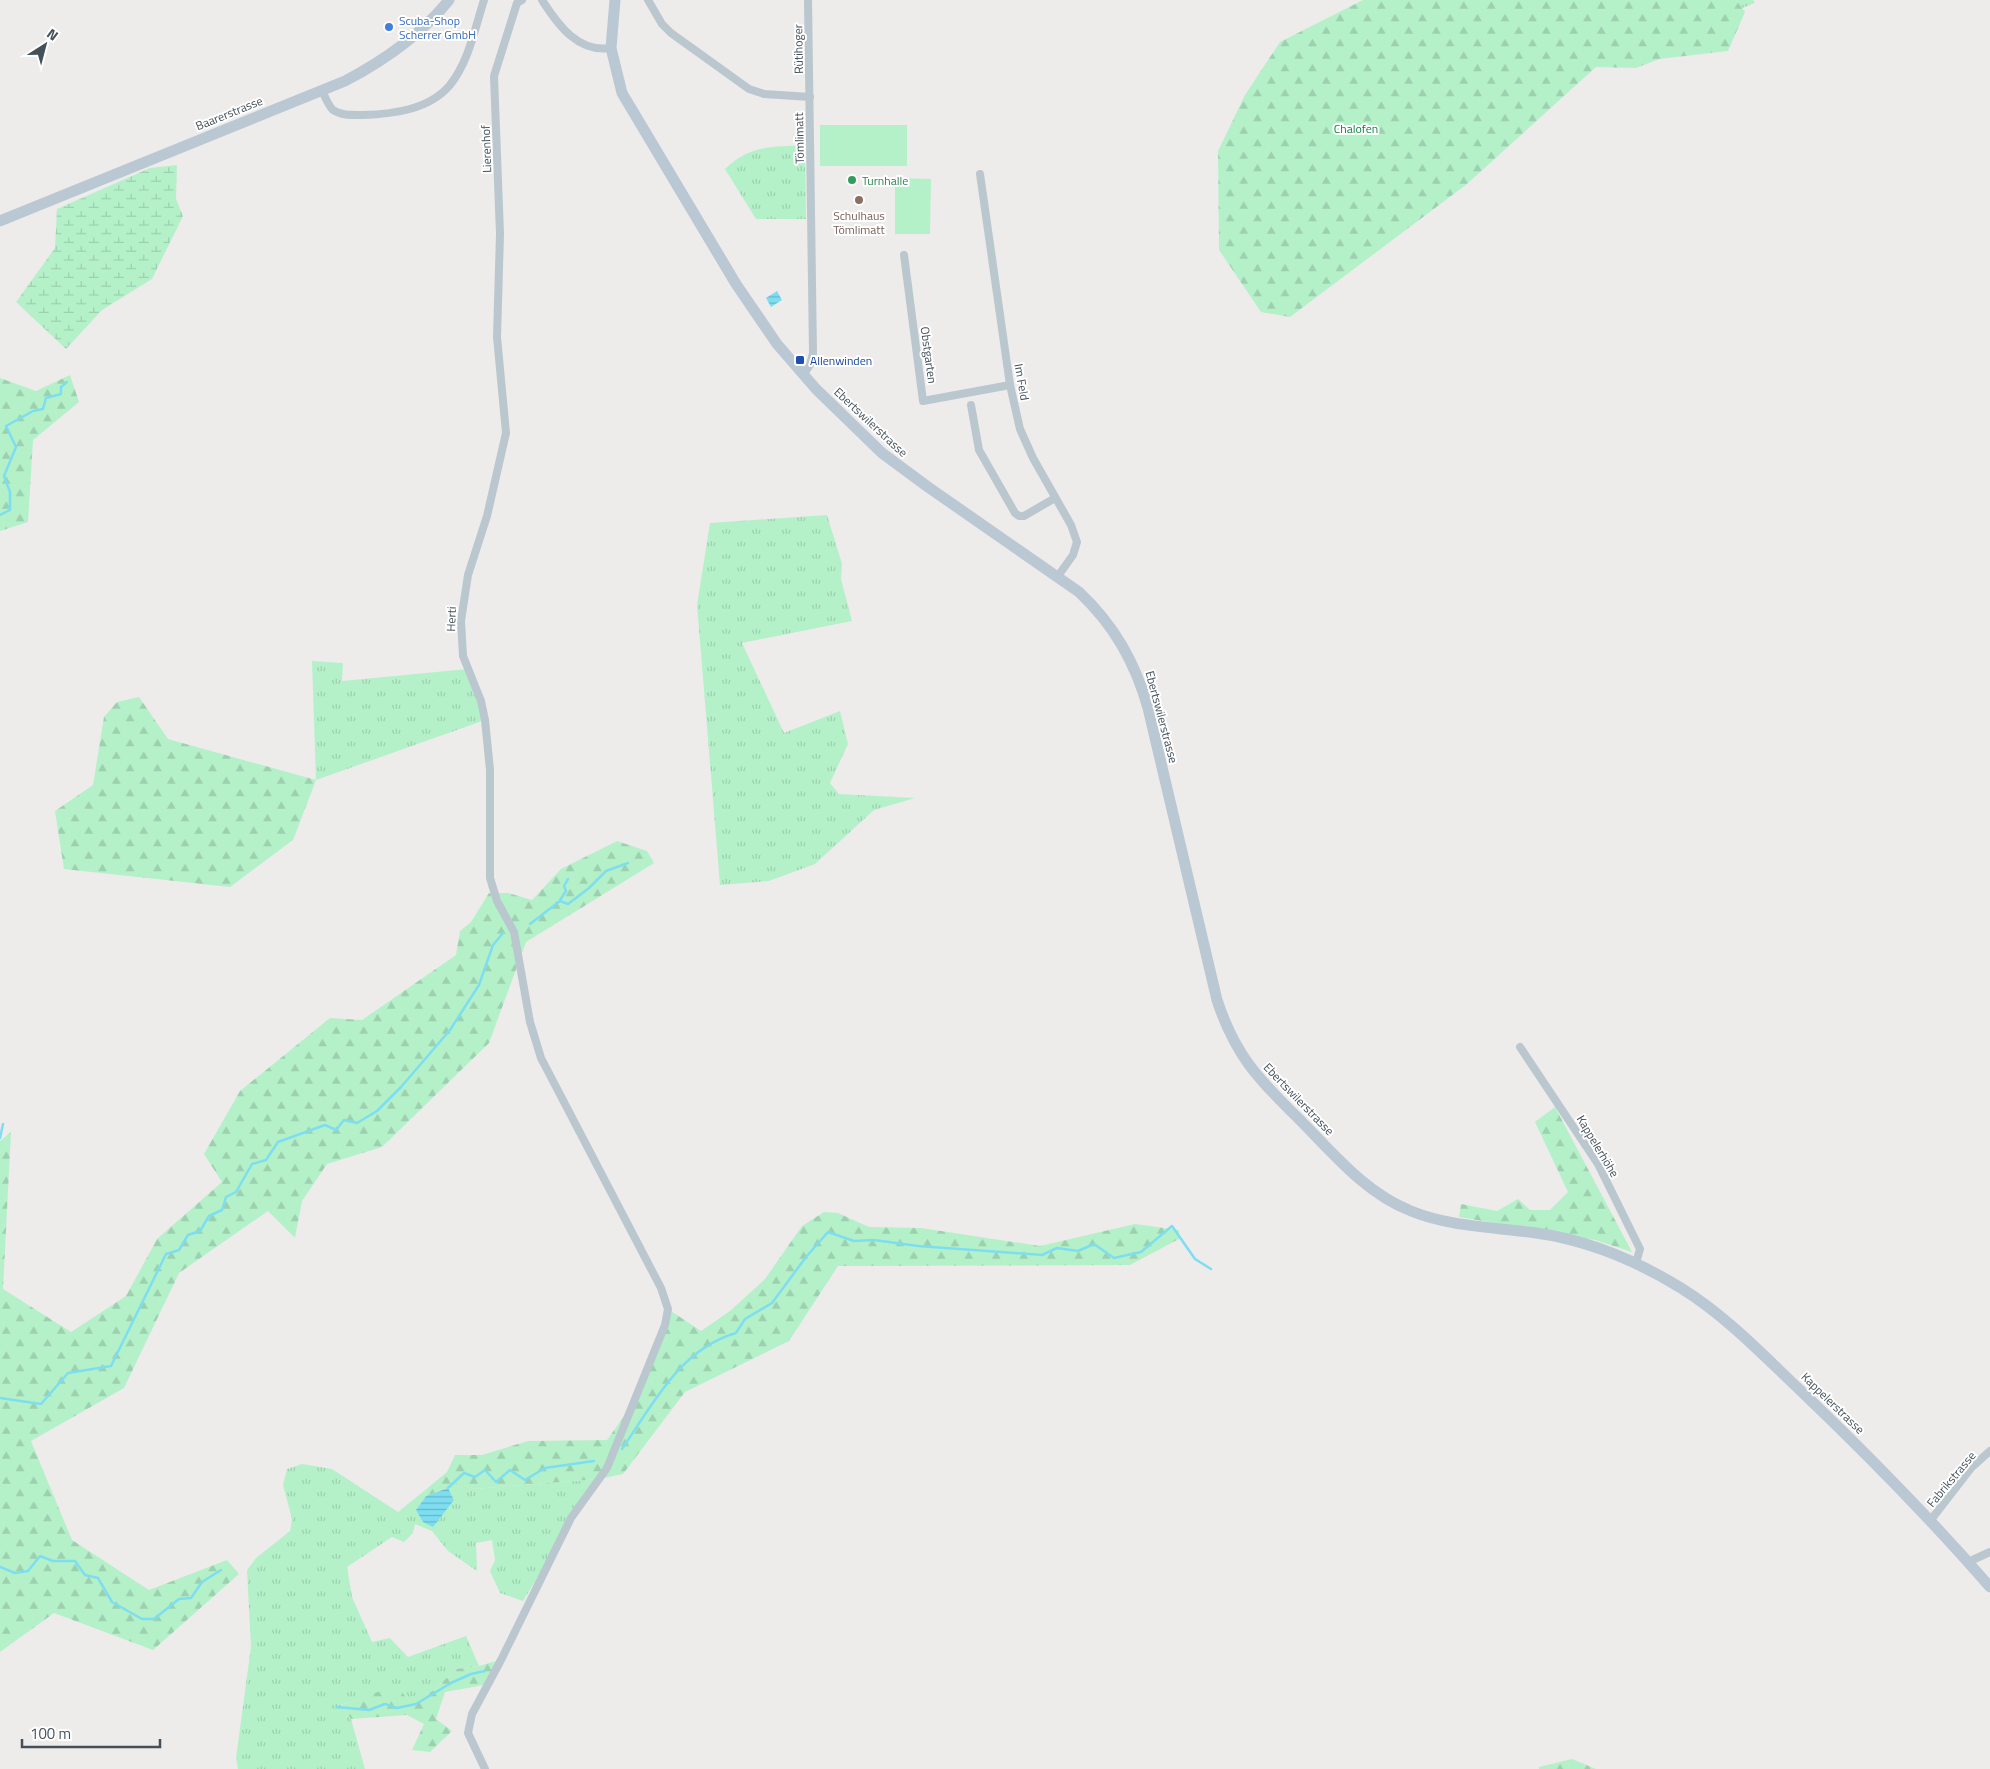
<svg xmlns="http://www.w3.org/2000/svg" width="1990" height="1769" font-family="'Titillium Web',sans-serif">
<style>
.grass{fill:url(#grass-tufts)}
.forest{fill:url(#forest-firs)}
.wetland{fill:url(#wetland-marsh)}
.pitch{fill:#b4f1c9}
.water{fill:url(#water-rules)}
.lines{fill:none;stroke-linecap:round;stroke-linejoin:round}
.stream{stroke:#7edef1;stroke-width:2.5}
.street{stroke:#bbc7cf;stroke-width:8}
.secondary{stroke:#bac8d4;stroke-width:11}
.shop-dot{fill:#3f7fe0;stroke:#fff;stroke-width:2}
.leisure-dot{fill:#2e9e5b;stroke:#fff;stroke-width:2}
.education-dot{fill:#8d6e63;stroke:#fff;stroke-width:2}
.transit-dot{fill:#1a4fb4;stroke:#fff;stroke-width:2}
.labels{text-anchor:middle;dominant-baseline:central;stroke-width:4;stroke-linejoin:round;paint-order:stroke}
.shop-label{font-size:12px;fill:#366cbe;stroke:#fff;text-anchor:start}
.street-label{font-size:12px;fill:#43505a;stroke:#fff}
.park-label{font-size:12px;fill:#107e42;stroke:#fff}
.leisure-label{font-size:12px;fill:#27864d;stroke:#fff;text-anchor:start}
.education-label{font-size:12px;fill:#785e54;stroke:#fff}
.transit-label{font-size:12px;fill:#164399;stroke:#fff;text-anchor:start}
</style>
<defs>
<pattern id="grass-tufts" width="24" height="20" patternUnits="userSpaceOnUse" patternTransform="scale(1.25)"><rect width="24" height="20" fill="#b4f1c9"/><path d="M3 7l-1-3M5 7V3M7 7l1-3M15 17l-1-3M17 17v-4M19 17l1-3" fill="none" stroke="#9cd0af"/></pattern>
<pattern id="forest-firs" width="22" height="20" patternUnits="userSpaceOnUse" patternTransform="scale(1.25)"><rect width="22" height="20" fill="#b4f1c9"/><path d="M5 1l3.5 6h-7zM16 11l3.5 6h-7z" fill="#9cd0af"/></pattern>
<pattern id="wetland-marsh" width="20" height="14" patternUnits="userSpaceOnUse" patternTransform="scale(1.25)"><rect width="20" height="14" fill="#b4f1c9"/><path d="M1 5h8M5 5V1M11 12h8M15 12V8" fill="none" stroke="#9cd0af"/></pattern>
<pattern id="water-rules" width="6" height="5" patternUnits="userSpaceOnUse" patternTransform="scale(1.25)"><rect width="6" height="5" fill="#7edef1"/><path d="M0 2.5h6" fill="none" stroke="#69b6c6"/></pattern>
</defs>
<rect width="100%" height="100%" fill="#eeebeb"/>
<g class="grass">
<polygon points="1736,0 1753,0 1755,3 1742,8"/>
<path d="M805 145 806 219H756L725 169C750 145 772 147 805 145Z"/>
<polygon points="827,515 842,564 841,579 852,621 742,643 784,733 840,711 848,744 830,783 839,794 915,798 874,810 815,864 769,881 720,885 697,605 710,523"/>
<polygon points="312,661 343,663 342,681 468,669 485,720 316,780"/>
<polygon points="302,1464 332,1469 398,1512 424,1491 426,1496 416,1510 454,1500 448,1488 456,1482 474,1489 599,1479 523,1601 500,1593 490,1571 495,1560 492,1540 476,1543 477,1571 448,1551 432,1531 415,1524 413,1533 404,1542 392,1537 347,1567 352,1597 372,1642 390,1638 408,1657 466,1636 479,1666 456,1669 433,1691 406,1699 398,1686 341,1705 351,1719 365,1769 238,1769 236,1758 251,1647 247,1570 256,1558 290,1531 292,1519 283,1485 287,1469"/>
</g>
<g class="forest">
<polygon points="1363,0 1736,0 1745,12 1728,51 1659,59 1636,68 1596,67 1467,184 1290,317 1261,312 1219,250 1218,151 1245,95 1280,42"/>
<polygon points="70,375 79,402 33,440 28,522 0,531 0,378 36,391"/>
<polygon points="139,697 168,739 316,780 293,840 230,887 64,869 55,811 93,785 104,717 117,702"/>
<polygon points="617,841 647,851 654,863 526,942 489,1043 382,1147 327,1164 302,1201 295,1238 268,1211 179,1273 124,1388 31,1441 72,1540 149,1590 227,1560 239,1574 153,1650 54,1613 0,1652 0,1141 11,1132 3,1289 71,1332 126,1296 157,1239 222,1182 204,1154 240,1091 330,1018 362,1020 456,955 460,931 471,922 489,893 508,893 532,900 561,869"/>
<polygon points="1555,1107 1632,1252 1595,1240 1459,1217 1461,1204 1497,1211 1518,1199 1530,1210 1550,1210 1568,1192 1535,1122"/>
<polygon points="824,1212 838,1213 869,1227 921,1228 1040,1246 1135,1224 1179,1230 1179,1239 1130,1265 838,1266 789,1341 685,1392 623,1474 599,1479 474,1489 456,1483 448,1488 426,1496 424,1491 447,1472 455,1455 482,1455 528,1441 607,1440 637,1398 668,1309 701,1331 730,1311 765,1279 802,1226"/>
<polygon points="496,1661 484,1685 445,1692 436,1719 452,1731 430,1752 412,1750 424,1724 407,1715 351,1719 341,1705 398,1685 406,1698 433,1691 456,1669 479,1666"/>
<polygon points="1572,1759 1596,1769 1539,1769 1539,1767"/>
</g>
<polygon class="wetland" points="177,165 176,199 183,216 152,279 102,310 66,349 16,302 55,248 57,209 150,168"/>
<g class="pitch">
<rect x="820" y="125" width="87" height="41"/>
<polygon points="895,178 931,179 930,234 895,234"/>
</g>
<g class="water">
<polygon points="777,291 782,300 771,307 766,298"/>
<polygon points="448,1488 454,1500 433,1527 423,1522 416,1510 426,1496"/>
</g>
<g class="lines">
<g class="stream">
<polyline points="0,515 10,510 10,492 4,476 16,447 6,426 33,411 43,409 46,398 61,394 61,387 67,382"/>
<polyline points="560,900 566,891 564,886 568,879"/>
<polyline points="530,924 560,901 568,904 589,888 606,871 628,863"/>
<polyline points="0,1138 3,1124"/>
<polyline points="0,1398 41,1404 68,1373 111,1366 166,1254 179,1250 188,1235 200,1231 209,1216 222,1210 226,1197 236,1192 252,1164 266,1160 278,1142 325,1125 336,1130 344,1120 357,1123 377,1111 401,1087 450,1030 479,985 493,945 503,933"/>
<path d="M622 1449C653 1404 680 1349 736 1333L745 1319 772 1303 806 1257 828 1232 854 1241 874 1240 918 1246 1042 1255 1057 1248 1078 1251 1094 1244 1114 1258 1141 1252 1172 1226 1195 1259 1211 1269"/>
<polyline points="448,1488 464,1473 475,1477 485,1470 496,1482 510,1470 525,1480 545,1468 594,1461"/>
<polyline points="0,1567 15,1573 28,1571 40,1556 53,1561 75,1561 85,1575 98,1578 112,1602 142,1619 154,1619 179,1599 191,1598 202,1582 221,1570"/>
<polyline points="337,1707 369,1710 385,1704 397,1708 416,1704 451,1683 471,1674 485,1671"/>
</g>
<g class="street">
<path d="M542 0C558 25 578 53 611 48"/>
<polyline points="648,0 662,24 671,33 749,89 764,94 810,97"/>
<path d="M322 90C325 97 328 105 333 110 342 116 353 115 363 115 393 114 429 110 450 85 469 61 475 28 484 0"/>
<polyline points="980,174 1010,385 1020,429 1033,458 1071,525 1077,542 1073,555 1058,576"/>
<polyline points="904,255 923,401 1010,385"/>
<polyline points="803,375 810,365 813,353 808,0"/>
<polyline points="971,405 979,450 1015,513 1019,516 1024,516 1055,498"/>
<polyline points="1520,1047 1598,1164 1640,1249 1636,1263"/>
<polyline points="1930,1521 1971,1468 1990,1451"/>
<polyline points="1968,1562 1990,1552"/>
<polyline points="485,1769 468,1733 472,1714 501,1660 571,1518 607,1468 665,1325 668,1309 661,1288 541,1058 530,1022 514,932 497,901 490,878 490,770 485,720 481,701 463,656 461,621 468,575 487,516 506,433 497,337 500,234 494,76 517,3 522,0"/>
</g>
<g class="secondary">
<path d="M615 0 611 48 622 93 736 284 777 344 816 389 882 453 928 487 1079 592C1114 625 1135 662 1148 708L1217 1000C1235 1055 1258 1079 1299 1119 1333 1153 1365 1193 1411 1211 1450 1227 1495 1227 1536 1233 1588 1240 1637 1261 1681 1288 1726 1316 1762 1354 1800 1390 1866 1453 1930 1518 1990 1587"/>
<path d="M0 221 345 81C385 60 421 35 449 0"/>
</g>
</g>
<circle class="shop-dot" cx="389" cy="27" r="5"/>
<circle class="leisure-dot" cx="852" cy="180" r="5"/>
<circle class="education-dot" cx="859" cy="200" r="5"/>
<rect class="transit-dot" x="795" y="355" width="10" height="10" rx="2.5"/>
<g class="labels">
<g class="shop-label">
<text x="399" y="20">Scuba-Shop<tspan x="399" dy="14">Scherrer GmbH</tspan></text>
</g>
<g class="street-label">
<text transform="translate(798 49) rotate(-91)">Rütihoger</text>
<text transform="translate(229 113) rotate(-22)">Baarerstrasse</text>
<text transform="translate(799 138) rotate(-91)">Tömlimatt</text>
<text transform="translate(486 149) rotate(-92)">Lierenhof</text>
<text transform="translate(929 355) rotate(82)">Obstgarten</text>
<text transform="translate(1022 382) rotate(80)">Im Feld</text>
<text transform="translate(871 422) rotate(43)">Ebertswilerstrasse</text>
<text transform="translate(451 619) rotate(-88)">Herti</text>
<text transform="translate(1162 717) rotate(75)">Ebertswilerstrasse</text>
<text transform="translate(1299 1099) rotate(46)">Ebertswilerstrasse</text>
<text transform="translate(1598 1146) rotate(59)">Kappelerhöhe</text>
<text transform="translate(1833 1403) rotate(44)">Kappelerstrasse</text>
<text transform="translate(1951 1479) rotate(-50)">Fabrikstrasse</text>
</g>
<g class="park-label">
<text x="1356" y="128">Chalofen</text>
</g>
<g class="leisure-label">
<text x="862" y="180">Turnhalle</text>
</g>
<g class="education-label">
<text x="859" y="215">Schulhaus<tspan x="859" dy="14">Tömlimatt</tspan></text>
</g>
<g class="transit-label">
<text x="810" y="360">Allenwinden</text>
</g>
</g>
<g transform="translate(45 45) rotate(36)" stroke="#ffffff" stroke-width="4" paint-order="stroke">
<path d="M0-4L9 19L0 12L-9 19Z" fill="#43505a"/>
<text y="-8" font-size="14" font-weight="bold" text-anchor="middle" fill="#43505a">N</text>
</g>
<path d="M22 1739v8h138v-8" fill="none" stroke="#43505a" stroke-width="2.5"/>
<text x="30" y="1739" font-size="15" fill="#43505a" stroke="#ffffff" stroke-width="4" paint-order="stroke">100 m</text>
</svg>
